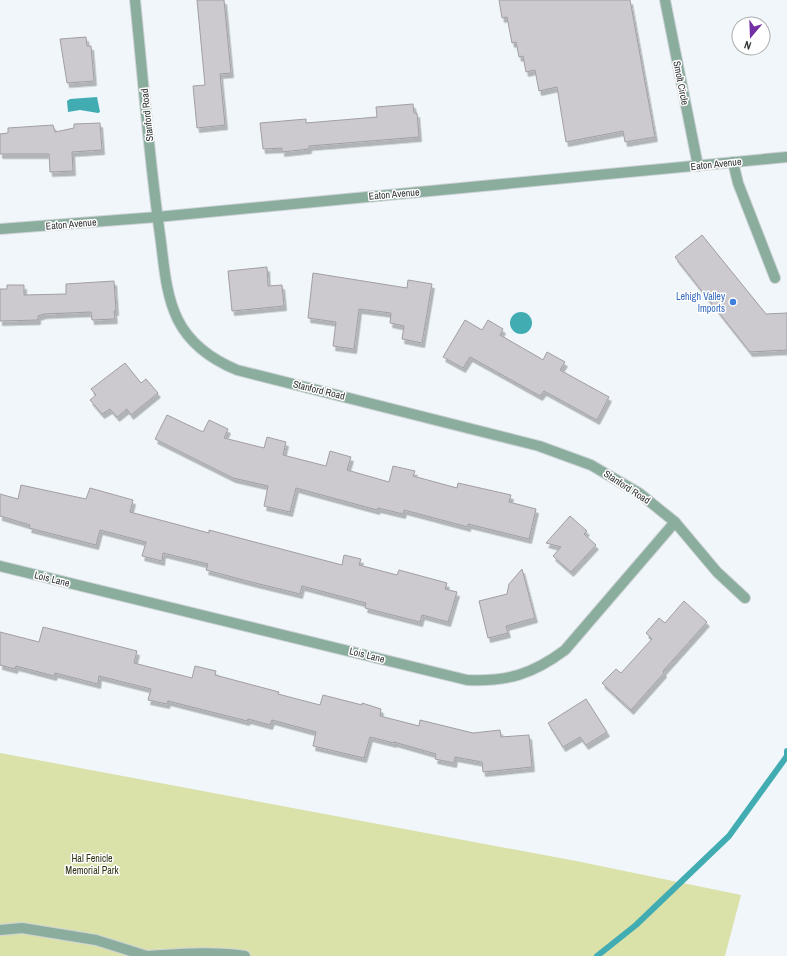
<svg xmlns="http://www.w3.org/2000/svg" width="787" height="956" font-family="'Archivo Narrow',sans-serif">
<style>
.green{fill:#dae1a9}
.water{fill:#42acb3}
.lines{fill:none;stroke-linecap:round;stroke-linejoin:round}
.stream{stroke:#42acb3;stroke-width:6}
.building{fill:#cdcacf;stroke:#a19ea4;filter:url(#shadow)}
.service-casing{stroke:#cdd3d6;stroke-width:12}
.minor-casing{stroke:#cdd3d6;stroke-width:12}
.tertiary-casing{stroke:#cdd3d6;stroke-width:12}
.service{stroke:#8bad9e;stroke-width:10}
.minor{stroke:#8bad9e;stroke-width:10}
.tertiary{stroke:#8bad9e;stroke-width:10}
.shop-dot{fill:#3f7fe0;stroke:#fff;stroke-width:1.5}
.labels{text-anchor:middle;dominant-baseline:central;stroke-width:3;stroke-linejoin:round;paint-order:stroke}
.street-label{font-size:10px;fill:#2e3132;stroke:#fff}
.shop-label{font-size:10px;fill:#366cbe;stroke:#fff;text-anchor:end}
.park-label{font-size:10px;fill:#2e3111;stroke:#fff}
</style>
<defs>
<filter id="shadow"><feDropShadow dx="2.5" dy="4.5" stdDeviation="0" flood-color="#0004"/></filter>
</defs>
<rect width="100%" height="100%" fill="#f0f6fa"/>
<polygon class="green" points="0,753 576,861 741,895 725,956 0,956"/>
<g class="water">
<polygon points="97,97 100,112 98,113 80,110 68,112 67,101 70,99"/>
<circle cx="521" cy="323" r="11"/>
</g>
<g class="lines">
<polyline class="stream" points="597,956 636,925 729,836 787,756 787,751"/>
</g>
<g class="building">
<polygon points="197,0 224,0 231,73 220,74 225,125 197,128 193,86 205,85"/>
<polygon points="499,0 630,0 655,137 625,142 623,131 566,142 557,87 539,91 535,70 526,72 523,56 519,57 516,42 512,43 507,17 502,18"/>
<polygon points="86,37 87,46 91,46 94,81 67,83 60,39"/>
<polygon points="413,104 414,113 417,113 419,137 309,146 309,149 282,152 282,148 263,149 260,123 306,119 306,123 377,117 376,107"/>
<polygon points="100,123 102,150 72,152 73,171 50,172 49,154 0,154 0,134 8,133 8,128 53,125 55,132 74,128 74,124"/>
<polygon points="702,235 766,314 787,313 787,350 750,352 675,257"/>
<polygon points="267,267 268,286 282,285 284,306 232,311 228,271"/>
<polygon points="313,273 407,288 408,280 432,284 422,343 402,339 404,326 390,323 391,313 359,309 354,349 333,346 336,322 308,318"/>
<polygon points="114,281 116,311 114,311 115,319 92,320 91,312 44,314 38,316 38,320 0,321 0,289 7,289 7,285 24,285 24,295 66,294 66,284"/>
<polygon points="465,320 482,330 488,320 503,329 500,335 540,358 543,360 547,352 565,362 560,370 609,397 597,420 544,391 540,396 470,357 463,368 443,357"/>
<polygon points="125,363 141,383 146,379 158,393 131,415 127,409 117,417 110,409 102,414 90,400 96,395 91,389"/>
<polygon points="167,415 203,432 209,420 228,429 224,438 264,448 267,437 286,442 283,455 326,466 330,451 351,457 347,470 389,482 393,466 415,471 413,476 457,488 458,483 511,495 509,502 536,509 529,539 468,524 468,527 404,510 403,514 378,508 377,510 296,488 290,512 264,506 268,486 233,478 155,439"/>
<polygon points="21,485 86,499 90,488 133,500 130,512 209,533 209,530 342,565 344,555 361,559 359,565 397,575 399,570 447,583 445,589 457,592 448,622 422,615 420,622 365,608 366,603 302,586 300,594 251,582 206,570 208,564 163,553 162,561 142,556 146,542 100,530 96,545 29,528 30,525 0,516 0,494 18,499"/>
<polygon points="570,516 587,531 584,534 596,545 571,572 553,556 561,547 546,543"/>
<polygon points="522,569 535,618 506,626 508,633 488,638 479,601 507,594 509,584"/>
<polygon points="684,601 707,622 663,671 664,673 631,710 602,683 616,669 621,673 652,639 646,633 659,618 665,623"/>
<polygon points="43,627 137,651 134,663 192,678 195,666 216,671 215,675 279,692 278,694 320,705 323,695 362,705 362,703 381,709 380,716 419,726 420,720 473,733 500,730 501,737 529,735 532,767 483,772 482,762 455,757 454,763 435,759 436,754 394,742 394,743 370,737 364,758 313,746 316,732 272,720 270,725 248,719 247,721 168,701 167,704 148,700 151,689 99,676 98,684 55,673 54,676 16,666 15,669 0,665 0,632 39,642"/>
<polygon points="586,699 607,732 586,745 580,737 563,747 548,723"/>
</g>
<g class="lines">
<g class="service-casing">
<g id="service">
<polyline points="733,162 738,183 775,278"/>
<polyline points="0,930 22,928 96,940 147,956"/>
<path d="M147 956C180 954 213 951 245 956"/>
</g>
</g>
<g class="minor-casing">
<g id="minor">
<path d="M135 0C143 78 149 157 160 235 164 263 165 294 178 320 190 344 213 360 237 370L539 446 591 465 639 493 675 522 717 572 745 598"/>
<polyline points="665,0 698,166"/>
<path d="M0 566 467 680C507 682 533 674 565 650L675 522"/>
</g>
</g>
<g class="tertiary-casing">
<polyline id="tertiary" points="0,229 157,217 787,157"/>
</g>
<use href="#service" class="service"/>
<use href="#minor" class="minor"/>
<use href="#tertiary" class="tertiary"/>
</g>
<circle class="shop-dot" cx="733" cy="302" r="4"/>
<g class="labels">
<g class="street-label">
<text transform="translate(681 83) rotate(79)">Smolt Circle</text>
<text transform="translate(147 115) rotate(-96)">Stanford Road</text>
<text transform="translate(716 164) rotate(-6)">Eaton Avenue</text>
<text transform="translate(394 194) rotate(-5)">Eaton Avenue</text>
<text transform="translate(71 224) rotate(-5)">Eaton Avenue</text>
<text transform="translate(319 390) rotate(14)">Stanford Road</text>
<text transform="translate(627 487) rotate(33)">Stanford Road</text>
<text transform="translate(52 579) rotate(14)">Lois Lane</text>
<text transform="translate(367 655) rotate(14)">Lois Lane</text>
</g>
<g class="shop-label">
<text x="725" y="296">Lehigh Valley<tspan x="725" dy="12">Imports</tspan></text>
</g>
<g class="park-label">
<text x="92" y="858">Hal Fenicle<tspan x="92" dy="12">Memorial Park</tspan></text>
</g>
</g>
<g transform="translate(751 36) rotate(199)"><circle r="19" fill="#ffffff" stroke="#abadad"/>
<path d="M0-3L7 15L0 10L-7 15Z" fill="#7330a4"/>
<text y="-6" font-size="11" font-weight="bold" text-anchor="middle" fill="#2e3132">N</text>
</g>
</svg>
